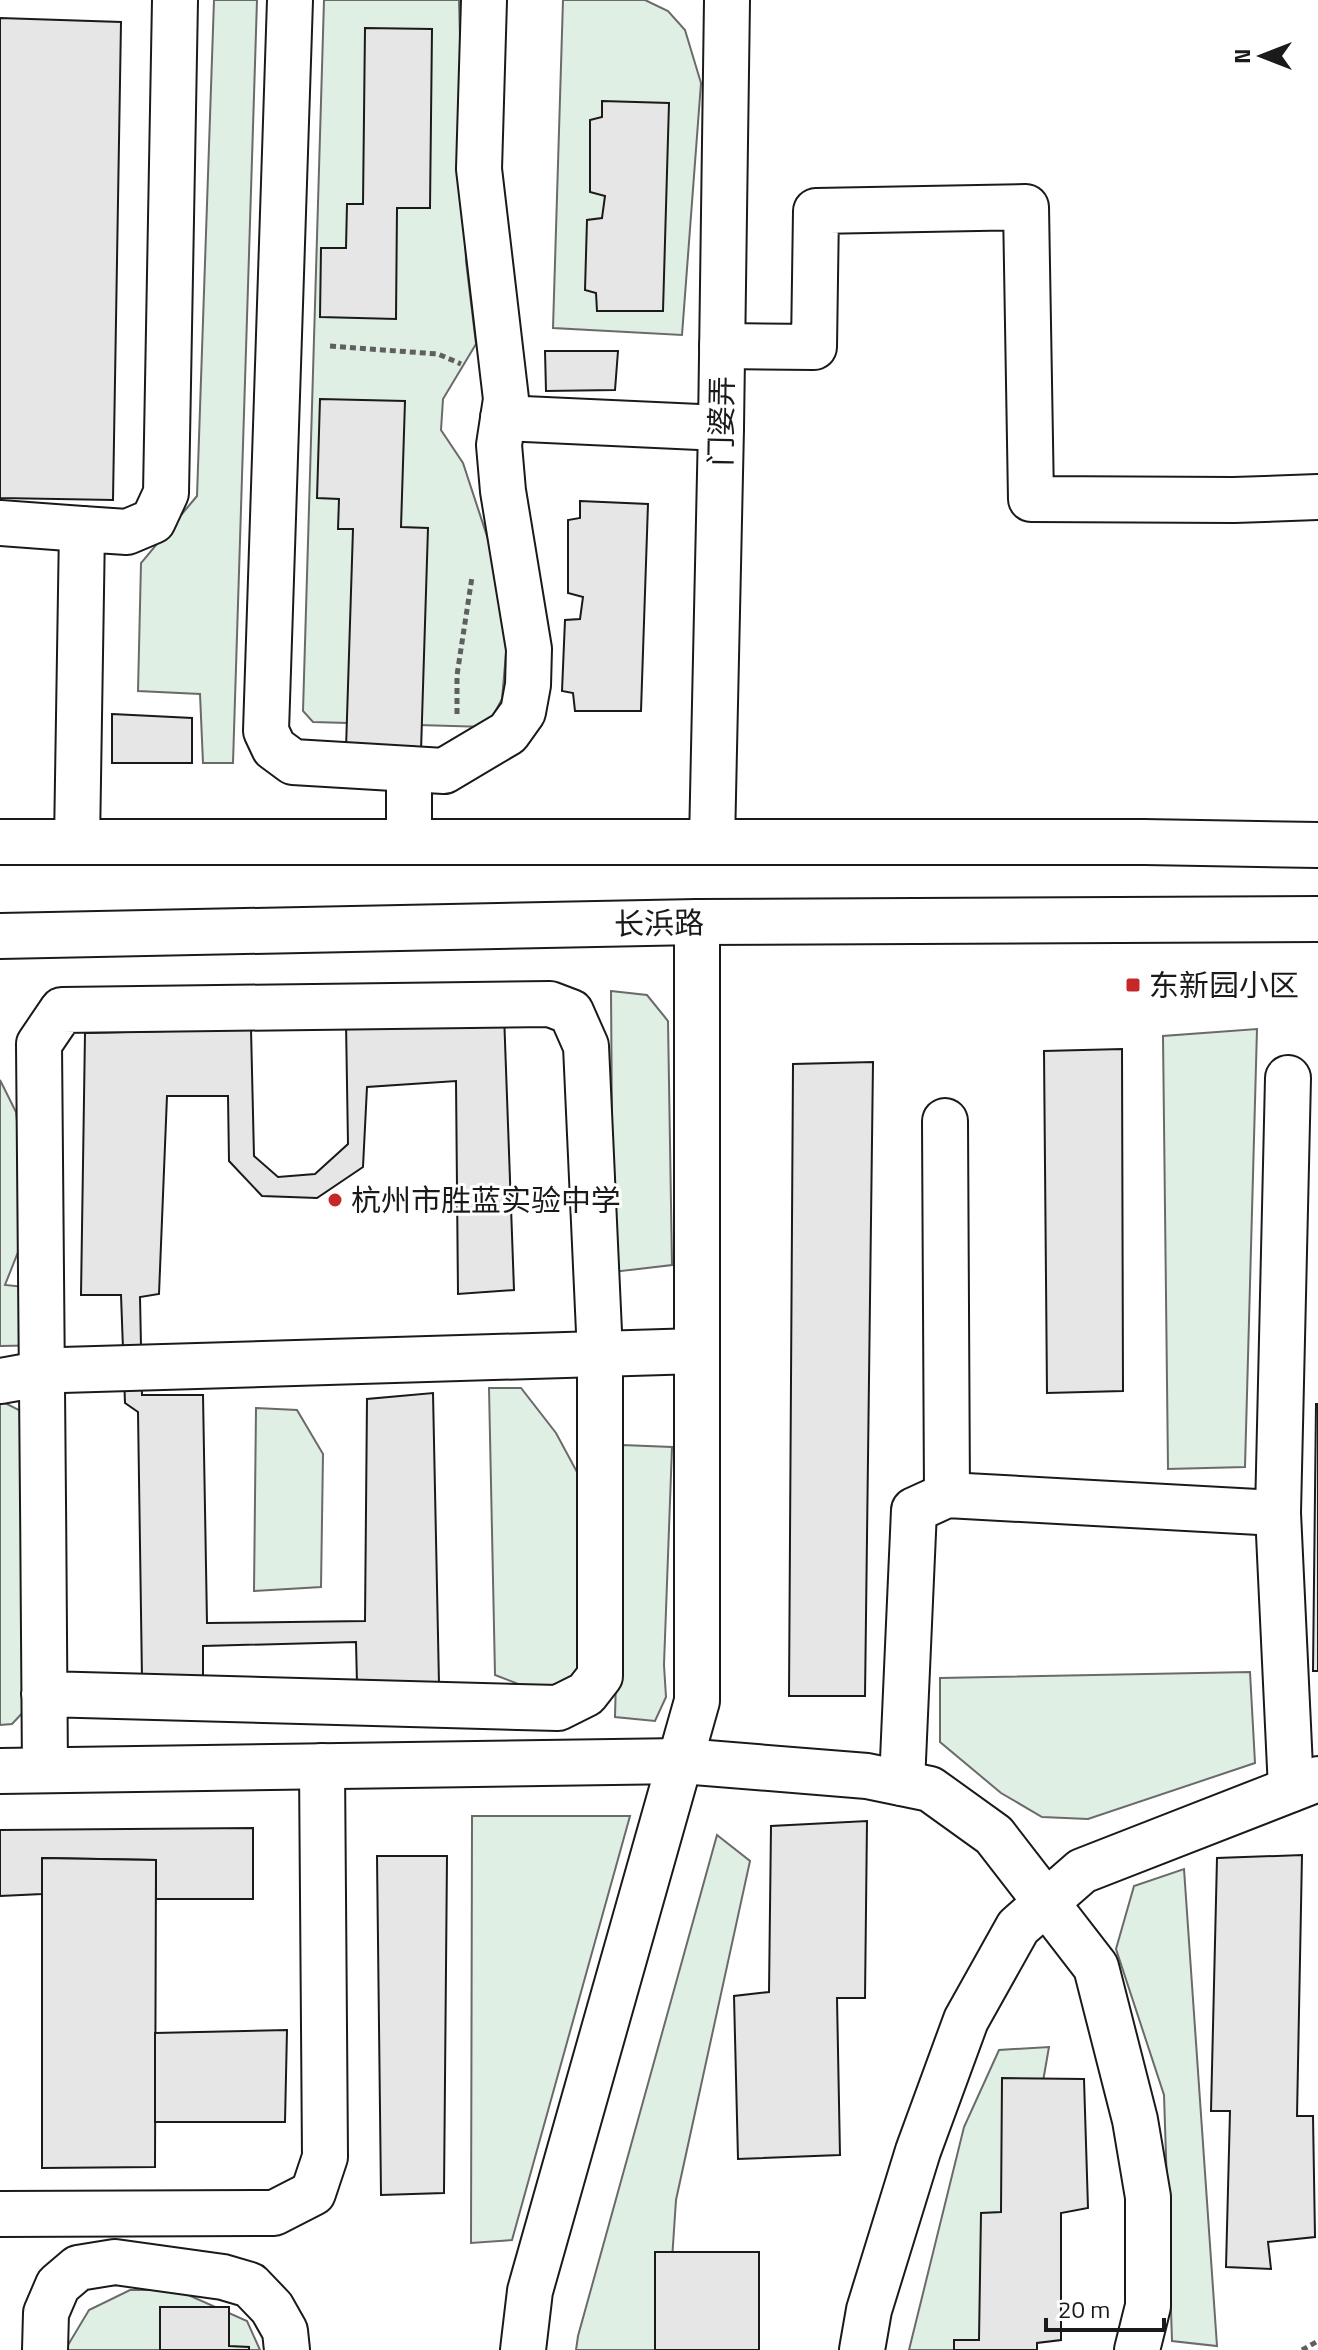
<svg xmlns="http://www.w3.org/2000/svg" width="1318" height="2350" font-family="'Titillium Web','Noto Sans SC',sans-serif">
<style>
.green{fill:#e0efe3;stroke:#6a6a6a;stroke-width:2}
.building{fill:#e6e6e6;stroke:#1a1a1a;stroke-width:2}
.lines{fill:none;stroke-linecap:round;stroke-linejoin:round}
.minor-casing{stroke:#1a1a1a;stroke-width:48}
.major-casing{stroke:#1a1a1a;stroke-width:48}
.path{stroke:#5f5f5f;stroke-width:5;stroke-dasharray:6 4;stroke-linecap:butt}
.minor{stroke:#fff;stroke-width:44}
.major{stroke:#fff;stroke-width:44}
.poi-dot{fill:#c62828;stroke:#fff;stroke-width:3}
.labels{text-anchor:middle;dominant-baseline:central;stroke-width:6;stroke-linejoin:round;paint-order:stroke}
.street-label{font-size:30px;fill:#1a1a1a;stroke:#fff}
.poi-label{font-size:30px;fill:#1a1a1a;stroke:#fff;text-anchor:start}
</style>
<rect width="100%" height="100%" fill="#fff"/>
<g class="green">
<polygon points="214,0 257,0 233,763 203,763 200,694 138,691 141,563 197,496"/>
<polygon points="324,0 459,0 466,261 476,344 443,399 441,430 463,463 506,594 506,653 502,699 487,727 313,722 303,711"/>
<polygon points="563,0 645,0 668,11 685,30 701,83 682,335 553,328"/>
<polygon points="611,991 647,995 668,1021 672,1265 613,1272"/>
<polygon points="1257,1029 1245,1467 1168,1469 1163,1036"/>
<polygon points="0,1080 16,1112 22,1167 20,1247 5,1285 54,1290 56,1345 0,1346"/>
<polygon points="489,1388 521,1388 556,1433 584,1485 586,1656 575,1682 534,1690 495,1675"/>
<polygon points="0,1403 5,1403 27,1414 27,1708 12,1724 0,1725"/>
<polygon points="256,1408 297,1410 323,1454 321,1587 254,1591"/>
<polygon points="622,1445 672,1447 664,1665 666,1697 655,1721 615,1717"/>
<polygon points="1250,1672 1255,1763 1088,1819 1042,1817 1001,1793 940,1742 940,1678"/>
<polygon points="472,1816 630,1816 512,2240 471,2243"/>
<polygon points="717,1835 750,1861 676,2200 666,2350 576,2350 578,2336"/>
<polygon points="1184,1869 1217,2346 1172,2341 1164,2095 1116,1949 1134,1886"/>
<polygon points="1049,2047 996,2350 909,2350 964,2127 999,2050"/>
<polygon points="130,2290 177,2290 247,2321 260,2350 67,2350 68,2345 89,2310"/>
</g>
<g class="building">
<polygon points="0,18 121,22 113,500 0,498"/>
<polygon points="365,28 432,29 430,208 397,208 396,319 320,317 321,248 346,248 347,204 363,204"/>
<polygon points="602,101 669,103 663,311 597,311 596,293 585,290 587,220 602,218 605,196 590,192 590,120 602,117"/>
<polygon points="545,351 618,351 615,390 546,391"/>
<polygon points="320,399 405,401 401,527 428,528 421,751 346,749 353,529 338,529 339,499 317,498"/>
<polygon points="580,501 648,504 641,711 575,711 573,693 562,691 565,620 580,619 583,597 568,593 568,520 580,518"/>
<polygon points="112,714 192,718 192,763 112,763"/>
<polygon points="504,1014 514,1290 458,1294 456,1081 367,1087 363,1167 317,1198 262,1196 229,1161 228,1096 167,1096 159,1294 140,1297 142,1395 203,1395 207,1623 365,1621 367,1399 433,1393 439,1684 357,1684 356,1642 203,1646 203,1679 142,1679 138,1412 125,1403 121,1295 81,1295 85,1033 251,1029 254,1156 278,1177 315,1174 348,1144 346,1023"/>
<polygon points="1122,1049 1123,1391 1047,1393 1044,1051"/>
<polygon points="873,1062 865,1696 789,1696 793,1064"/>
<polygon points="1316,1404 1318,1404 1318,1671 1313,1671"/>
<polygon points="867,1821 865,1998 837,1998 840,2155 738,2159 734,1996 769,1992 771,1826"/>
<polygon points="253,1828 253,1899 156,1899 156,1860 42,1858 42,1894 0,1896 0,1830"/>
<polygon points="1302,1855 1297,2116 1313,2116 1315,2237 1268,2242 1271,2269 1226,2267 1230,2111 1211,2111 1217,1858"/>
<polygon points="377,1856 447,1856 444,2193 381,2195"/>
<polygon points="42,1858 156,1860 155,2167 42,2168"/>
<polygon points="287,2030 285,2122 155,2122 155,2033"/>
<polygon points="1002,2078 1084,2079 1088,2208 1061,2213 1061,2340 1037,2343 1037,2350 954,2350 954,2340 979,2340 981,2213 1001,2212"/>
<rect x="655" y="2252" width="104" height="98"/>
<polygon points="160,2307 229,2307 229,2346 249,2347 249,2350 160,2350"/>
</g>
<g class="lines">
<g class="minor-casing">
<g id="minor">
<polyline points="290,0 266,731 274,748 293,762 444,771 508,733 523,712 528,685 529,649 503,491 499,445 506,399 479,169 484,0"/>
<polyline points="722,346 814,347 816,211 1026,207 1031,499 1234,500 1318,497"/>
<polyline points="503,418 721,428"/>
<polyline points="0,523 82,529"/>
<polyline points="409,769 409,842"/>
<polyline points="77,842 82,529 127,532 153,521 166,493 175,0"/>
<polyline points="712,842 721,428 727,0"/>
<polyline points="1288,1078 1278,1513 1291,1789"/>
<polyline points="945,1121 947,1495"/>
<polyline points="0,1381 62,1370 697,1351"/>
<path d="M44 1694 558 1708 586 1694 600 1676V1354L586 1046 571 1012 550 1004 62 1010 39 1044C42 1286 43 1528 45 1770"/>
<polyline points="0,1771 682,1761 867,1776 930,1789 994,1835 1096,1967 1135,2120 1148,2197 1148,2306 1137,2350"/>
<polyline points="902,1783 914,1510 947,1495 1278,1513"/>
<polyline points="0,2214 274,2213 313,2193 325,2157 322,1766"/>
<polyline points="45,2350 46,2313 58,2285 78,2268 115,2262 223,2277 250,2285 272,2308 285,2331 287,2350"/>
<polyline points="523,2350 530,2291 697,1701 697,922"/>
<polyline points="862,2350 869,2310 918,2151 966,2020 1018,1927 1082,1871 1318,1779"/>
</g>
</g>
<g class="major-casing">
<g id="major">
<polyline points="0,842 1144,842 1318,845"/>
<polyline points="0,936 697,922 1318,919"/>
</g>
</g>
<g class="path">
<polyline points="330,346 438,354 461,364"/>
<polyline points="457,714 457,675 472,577"/>
<polyline points="1302,2350 1318,2341"/>
</g>
<use href="#minor" class="minor"/>
<use href="#major" class="major"/>
</g>
<g class="poi-dot">
<rect x="1125" y="977" width="16" height="16" rx="4"/>
<circle cx="335" cy="1200" r="8"/>
</g>
<g class="labels">
<g class="street-label">
<text transform="translate(721 421) rotate(-89)">门婆弄</text>
<text transform="translate(659 923) rotate(-1)">长浜路</text>
</g>
<g class="poi-label">
<text x="1149" y="985">东新园小区</text>
<text x="351" y="1200">杭州市胜蓝实验中学</text>
</g>
</g>
<g transform="translate(1262 56) rotate(270)" stroke="#ffffff" stroke-width="6" paint-order="stroke">
<path d="M0-6L14 30L0 20L-14 30Z" fill="#1a1a1a"/>
<text y="-12" font-size="22" font-weight="bold" text-anchor="middle" fill="#1a1a1a">N</text>
</g>
<path d="M1046 2318v12h118v-12" fill="none" stroke="#1a1a1a" stroke-width="4"/>
<text x="1058" y="2318" font-size="24" fill="#1a1a1a" stroke="#ffffff" stroke-width="6" paint-order="stroke">20 m</text>
</svg>
